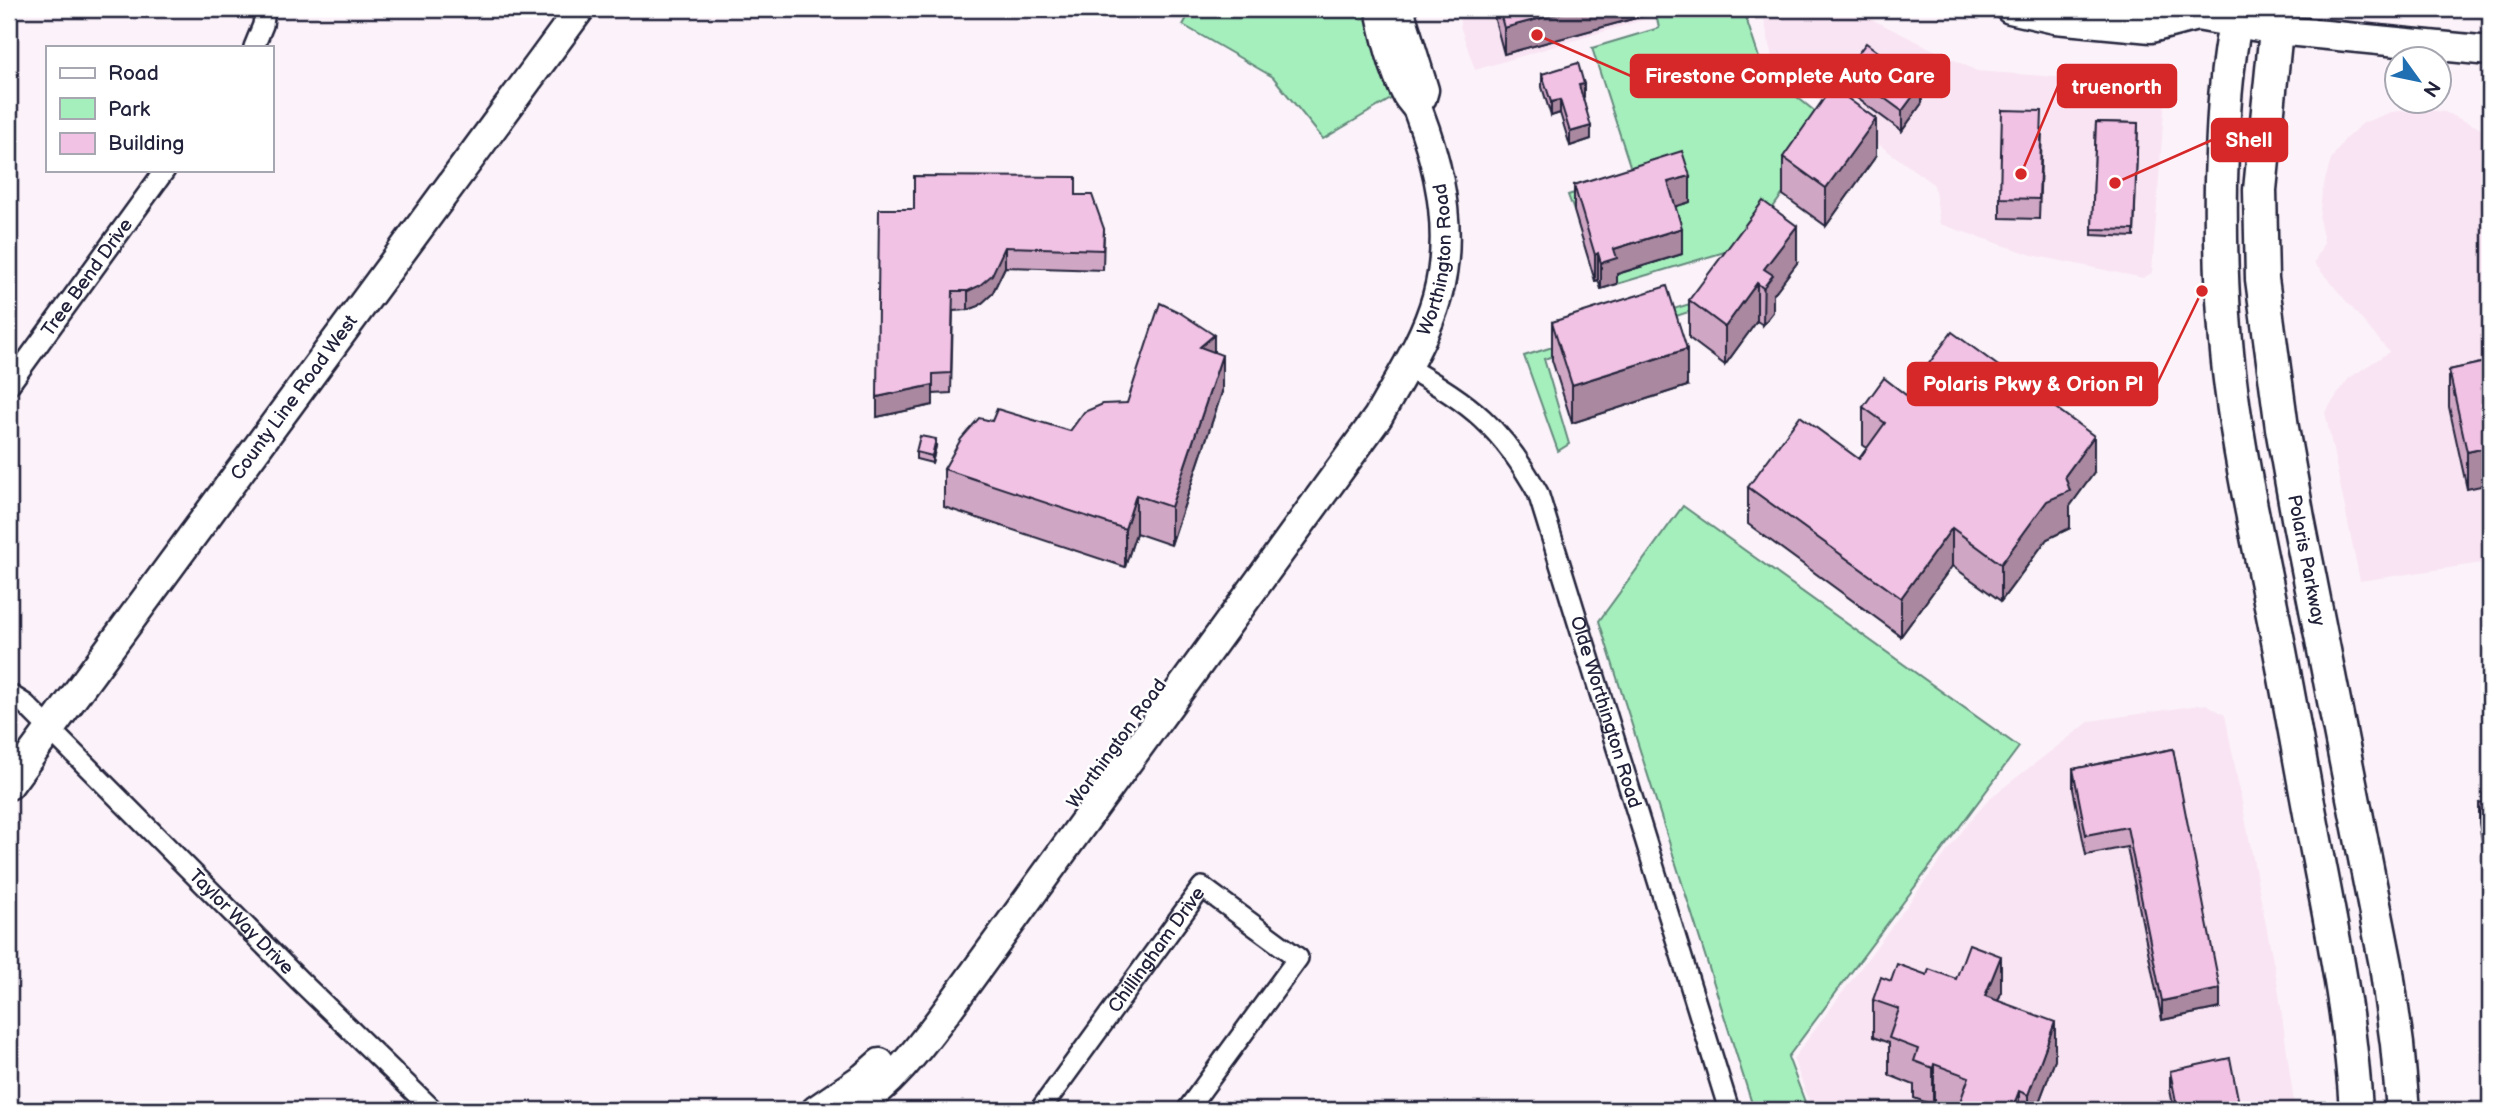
<svg xmlns="http://www.w3.org/2000/svg" width="2499" height="1119" font-family="'Balsamiq Sans',sans-serif">
<style>
.built{fill:#f9e4f3}
.green{fill:#a5efbd;stroke:#64887c;stroke-width:2}
.lines{fill:none;stroke-linecap:round;stroke-linejoin:round}
.street-casing{stroke:#22223b;stroke-width:24}
.secondary-casing{stroke:#22223b;stroke-width:33}
.primary-casing{stroke:#22223b;stroke-width:37}
.street{stroke:#fff;stroke-width:19}
.secondary{stroke:#fff;stroke-width:28}
.primary{stroke:#fff;stroke-width:32}
.wall{fill:#cfa7c4;stroke:#22223b;stroke-width:2}
.shaded-wall{fill:#a988a0;stroke:#22223b;stroke-width:2}
.building{fill:#f1c2e4;stroke:#22223b;stroke-width:2}
.labels{text-anchor:middle;dominant-baseline:central;stroke-width:5;stroke-linejoin:round;paint-order:stroke}
.street-label{font-size:19px;fill:#22223b;stroke:#fff}
.leader{fill:none;stroke:#d62828;stroke-width:2.5}
.callout-dot{fill:#d62828;stroke:#fff;stroke-width:2.5}
.callout{fill:#d62828;stroke:#d62828;stroke-width:2.5}
.callout-label{font-size:21px;text-anchor:middle;font-weight:bold;fill:#fff}
</style>
<rect width="100%" height="100%" fill="#fcf3fa"/>
<filter id="ink" filterUnits="userSpaceOnUse"><feTurbulence type="fractalNoise" baseFrequency=".0143" numOctaves="2"/><feDisplacementMap in="SourceGraphic" scale="14" xChannelSelector="R" yChannelSelector="G"/><feConvolveMatrix kernelMatrix="1 2 1 2 8 2 1 2 1" color-interpolation-filters="sRGB"/></filter>
<g filter="url(#ink)">
<g class="built">
<polygon points="1459,9 1663,9 1652,12 1646,19 1475,70 1460,26"/>
<polygon points="1762,9 1846,9 1857,12 1977,71 2166,85 2152,273 2143,278 2032,255 1940,224 1934,185 1787,77 1772,58"/>
<polygon points="2419,109 2445,112 2482,129 2490,122 2490,562 2360,581 2325,412 2349,378 2389,352 2314,263 2324,242 2319,219 2322,191 2331,159 2345,139 2363,123 2391,112"/>
<polygon points="2206,704 2225,715 2278,986 2295,1110 1813,1110 1793,1059 1969,822 1991,797 2090,721"/>
</g>
<g class="green">
<polygon points="1192,9 1372,9 1394,97 1323,139 1273,77 1183,25"/>
<polygon points="1671,9 1743,9 1763,70 1832,125 1701,308 1544,359 1569,444 1558,451 1524,356 1693,303 1728,251 1617,284 1614,275 1682,254 1668,209 1682,178 1574,211 1568,195 1633,175 1592,48 1659,28 1656,14"/>
<polygon points="1683,506 2019,747 1788,1057 1808,1110 1754,1110 1599,621"/>
</g>
<g class="lines">
<g class="street-casing">
<g id="street">
<polyline points="254,47 263,25 265,9"/>
<path id="s1" d="M1406 367C1470 402 1502 428 1538 493L1729 1110"/>
<path id="s2" d="M9 385 165 170"/>
<path id="s3" d="M9 694 25 704 299 980 433 1110"/>
<path id="s4" d="M1040 1110 1202 887 1298 958 1187 1110"/>
</g>
</g>
<g class="secondary-casing">
<g id="secondary">
<polyline points="1399,9 1424,90 1422,97"/>
<polyline points="2010,9 2055,19 2151,28 2197,16"/>
<polyline points="2184,9 2197,16 2276,30 2490,51"/>
<path id="s5" d="M9 785 580 9"/>
<polyline points="816,1110 864,1077 880,1063"/>
<path id="s6" d="M852 1110C891 1086 919 1048 946 1012L1378 417C1399 379 1425 340 1437 297 1454 236 1441 171 1419 113 1417 106 1411 102 1407 95 1393 69 1386 37 1380 9"/>
</g>
</g>
<g class="primary-casing">
<g id="primary">
<path d="M2238 9C2225 66 2223 123 2221 181 2220 250 2222 319 2231 388 2242 473 2262 557 2278 641 2292 712 2304 784 2318 856 2334 940 2351 1024 2356 1110"/>
<path id="s7" d="M2280 9 2276 30 2260 190 2262 279 2282 428 2298 518 2386 965 2397 1044 2403 1110"/>
</g>
</g>
<use href="#street" class="street"/>
<use href="#secondary" class="secondary"/>
<use href="#primary" class="primary"/>
</g>
<g class="wall">
<polygon points="1492,9 1647,9 1647,15 1504,54"/>
<polygon points="1846,70 1922,103 1902,131 1846,90"/>
<polygon points="1542,74 1584,97 1583,97 1591,139 1570,146 1560,113 1551,116 1542,87"/>
<polygon points="2096,122 2138,123 2134,237 2092,235"/>
<polygon points="2042,131 2039,219 2000,218 2000,198"/>
<polygon points="1876,156 1826,226 1783,195 1783,157"/>
<polygon points="1574,185 1690,202 1675,206 1682,254 1617,274 1617,284 1601,289 1598,280 1595,281 1574,211"/>
<polygon points="1076,195 1104,229 1103,270 1005,267 992,294 979,306 968,310 953,311 951,393 933,394 933,405 877,417 914,209"/>
<polygon points="1797,263 1773,295 1773,312 1763,325 1757,321 1725,365 1689,338 1689,300"/>
<polygon points="1552,322 1687,386 1572,423 1552,360"/>
<polygon points="1214,352 1222,392 1171,545 1136,533 1125,567 944,507 944,469 992,421 1070,431 1127,403"/>
<polygon points="2490,361 2467,489 2449,407 2449,370"/>
<polygon points="1906,395 2094,473 2070,506 2070,528 2047,539 2001,601 1952,566 1901,636 1748,524 1748,487 1859,459 1867,448 1863,445 1863,407"/>
<polygon points="936,446 932,463 916,459 916,452"/>
<polygon points="2173,749 2220,1008 2162,1020 2127,847 2086,855 2073,789 2073,769"/>
<polygon points="2490,793 2490,852 2484,853 2479,823 2479,803 2483,802 2483,794"/>
<polygon points="1927,975 1956,979 2001,993 1998,1001 2055,1060 2036,1110 1957,1110 1934,1101 1933,1105 1914,1098 1914,1085 1889,1075 1889,1043 1873,1037 1873,1000 1891,981"/>
<polygon points="2170,1071 2239,1110 2174,1110 2170,1090"/>
</g>
<g class="shaded-wall">
<polygon points="1576,9 1647,9 1647,15 1504,54 1504,28"/>
<polygon points="1584,84 1584,97 1579,98 1579,85"/>
<polygon points="1922,84 1922,103 1902,131 1902,111"/>
<polygon points="1560,100 1560,113 1551,116 1551,102"/>
<polygon points="1876,119 1876,156 1826,226 1826,188"/>
<polygon points="1591,126 1591,139 1570,146 1570,132"/>
<polygon points="1690,176 1690,202 1668,209 1668,182"/>
<polygon points="1797,226 1797,263 1773,295 1773,312 1763,325 1764,269"/>
<polygon points="1682,228 1682,254 1617,274 1617,284 1601,289 1601,263 1614,249"/>
<polygon points="1005,247 1005,267 992,294 979,306 968,310 968,291"/>
<polygon points="1598,253 1598,280 1595,281 1595,255"/>
<polygon points="1757,283 1757,321 1725,365 1725,327"/>
<polygon points="1214,335 1214,372 1200,347"/>
<polygon points="1687,349 1687,386 1572,423 1572,385"/>
<polygon points="1222,355 1222,392 1171,545 1171,507"/>
<polygon points="933,385 933,405 877,417 877,397"/>
<polygon points="2094,436 2094,473 2070,506 2070,528 2047,539 2001,601 2001,564"/>
<polygon points="936,439 936,446 932,463 932,456"/>
<polygon points="2490,447 2490,484 2467,489 2467,452"/>
<polygon points="1136,495 1136,533 1125,567 1125,529"/>
<polygon points="1952,528 1952,566 1901,636 1901,598"/>
<polygon points="2001,956 2001,993 1985,1034 1985,996"/>
<polygon points="2220,989 2220,1008 2162,1020 2162,1001"/>
<polygon points="2055,1022 2055,1060 2036,1110 2028,1110 2028,1095"/>
<polygon points="1934,1064 1934,1101 1933,1105 1933,1068"/>
<polygon points="2019,1091 2019,1110 2012,1110"/>
<polygon points="2197,1102 2197,1110 2177,1110 2177,1107"/>
<polygon points="2239,1104 2239,1110 2210,1110"/>
</g>
<g class="building">
<polygon points="1499,9 1576,9 1504,28"/>
<polygon points="1866,43 1922,84 1902,111 1846,70"/>
<polygon points="1578,63 1584,84 1579,85 1591,126 1570,132 1560,100 1551,102 1542,74"/>
<polygon points="1832,87 1876,119 1826,188 1783,157"/>
<polygon points="2002,110 2042,111 2039,199 2000,198"/>
<polygon points="2096,122 2138,123 2134,230 2092,229"/>
<polygon points="1682,151 1690,176 1668,182 1682,228 1614,249 1617,258 1601,263 1598,253 1595,255 1574,185"/>
<polygon points="914,176 1076,177 1076,195 1092,195 1104,229 1103,250 1005,247 992,275 979,286 968,291 953,291 951,373 933,374 933,385 877,397 879,209 914,209"/>
<polygon points="1763,201 1797,226 1764,269 1773,275 1763,288 1757,283 1725,327 1689,300"/>
<polygon points="1667,286 1687,349 1572,385 1552,322"/>
<polygon points="1160,303 1179,312 1214,335 1200,347 1222,355 1171,507 1136,495 1125,529 944,469 961,439 979,418 992,421 997,409 1070,431 1084,412 1103,404 1127,403"/>
<polygon points="1952,332 2094,436 2065,476 2070,491 2047,501 2001,564 1952,528 1901,598 1748,487 1800,416 1859,459 1885,423 1863,407 1884,378 1906,395"/>
<polygon points="2490,361 2490,447 2467,452 2449,370"/>
<polygon points="920,436 936,439 932,456 916,452"/>
<polygon points="2173,749 2220,989 2162,1001 2127,827 2086,835 2073,769"/>
<polygon points="2490,793 2490,832 2484,833 2479,803 2484,802 2483,794"/>
<polygon points="1969,944 2001,956 1985,996 2055,1022 2028,1095 2019,1091 2012,1110 1957,1110 1969,1077 1934,1064 1933,1068 1914,1061 1918,1049 1889,1038 1899,1009 1873,1000 1881,977 1891,981 1897,964 1927,975 1929,969 1956,979"/>
<polygon points="2230,1058 2239,1104 2210,1110 2199,1110 2197,1102 2177,1107 2170,1071"/>
</g>
</g>
<g class="labels">
<g class="street-label">
<text stroke="none"><textPath href="#s6" startOffset="1043">Worthington Road</textPath></text>
<text stroke="none"><textPath href="#s2" startOffset="133">Tree Bend Drive</textPath></text>
<text stroke="none"><textPath href="#s5" startOffset="481">County Line Road West</textPath></text>
<text stroke="none"><textPath href="#s7" startOffset="556">Polaris Parkway</textPath></text>
<text stroke="none"><textPath href="#s1" startOffset="415">Olde Worthington Road</textPath></text>
<text transform="translate(1117 744) rotate(-54)">Worthington Road</text>
<text stroke="none"><textPath href="#s3" startOffset="326">Taylor Way Drive</textPath></text>
<text stroke="none"><textPath href="#s4" startOffset="198">Chillingham Drive</textPath></text>
</g>
</g>
<path class="leader" d="M1537 35L1631 76M2021 174L2058 86M2115 183L2212 140M2202 291L2157 384"/>
<g class="callout-dot">
<circle cx="1537" cy="35" r="7"/>
<circle cx="2021" cy="174" r="7"/>
<circle cx="2115" cy="183" r="7"/>
<circle cx="2202" cy="291" r="7"/>
</g>
<g class="callout">
<rect x="1631" y="55" width="318" height="42" rx="7"/>
<rect x="2058" y="65" width="118" height="42" rx="7"/>
<rect x="2212" y="119" width="75" height="42" rx="7"/>
<rect x="1908" y="363" width="249" height="42" rx="7"/>
</g>
<g class="callout-label">
<text x="1790" y="83">Firestone Complete Auto Care</text>
<text x="2117" y="94">truenorth</text>
<text x="2249" y="147">Shell</text>
<text x="2033" y="391">Polaris Pkwy &amp; Orion Pl</text>
</g>
<rect width="2499" height="1119" fill="none" stroke="#fff" stroke-width="35"/>
<rect x="18" y="18" width="2464" height="1084" fill="none" stroke="#22223b" stroke-width="2.5" filter="url(#ink)"/>
<rect x="46" y="46" width="228" height="126" fill="#ffffff" stroke="#a7a7b1" stroke-width="2"/>
<rect x="60" y="68" width="35" height="10" fill="#ffffff" stroke="#a7a7b1" stroke-width="2"/>
<text x="108" y="80" font-size="21" fill="#22223b">Road</text>
<rect x="60" y="98" width="35" height="21" fill="#a5efbd" stroke="#a7a7b1" stroke-width="2"/>
<text x="108" y="116" font-size="21" fill="#22223b">Park</text>
<rect x="60" y="133" width="35" height="21" fill="#f1c2e4" stroke="#a7a7b1" stroke-width="2"/>
<text x="108" y="150" font-size="21" fill="#22223b">Building</text>
<g transform="translate(2418 80) rotate(123)"><circle r="33" fill="#ffffff" stroke="#a7a7b1" stroke-width="2"/>
<path d="M0-5L12 26L0 18L-12 26Z" fill="#1f6fb2"/>
<text y="-10" font-size="19" font-weight="bold" text-anchor="middle" fill="#22223b">N</text>
</g>
</svg>
